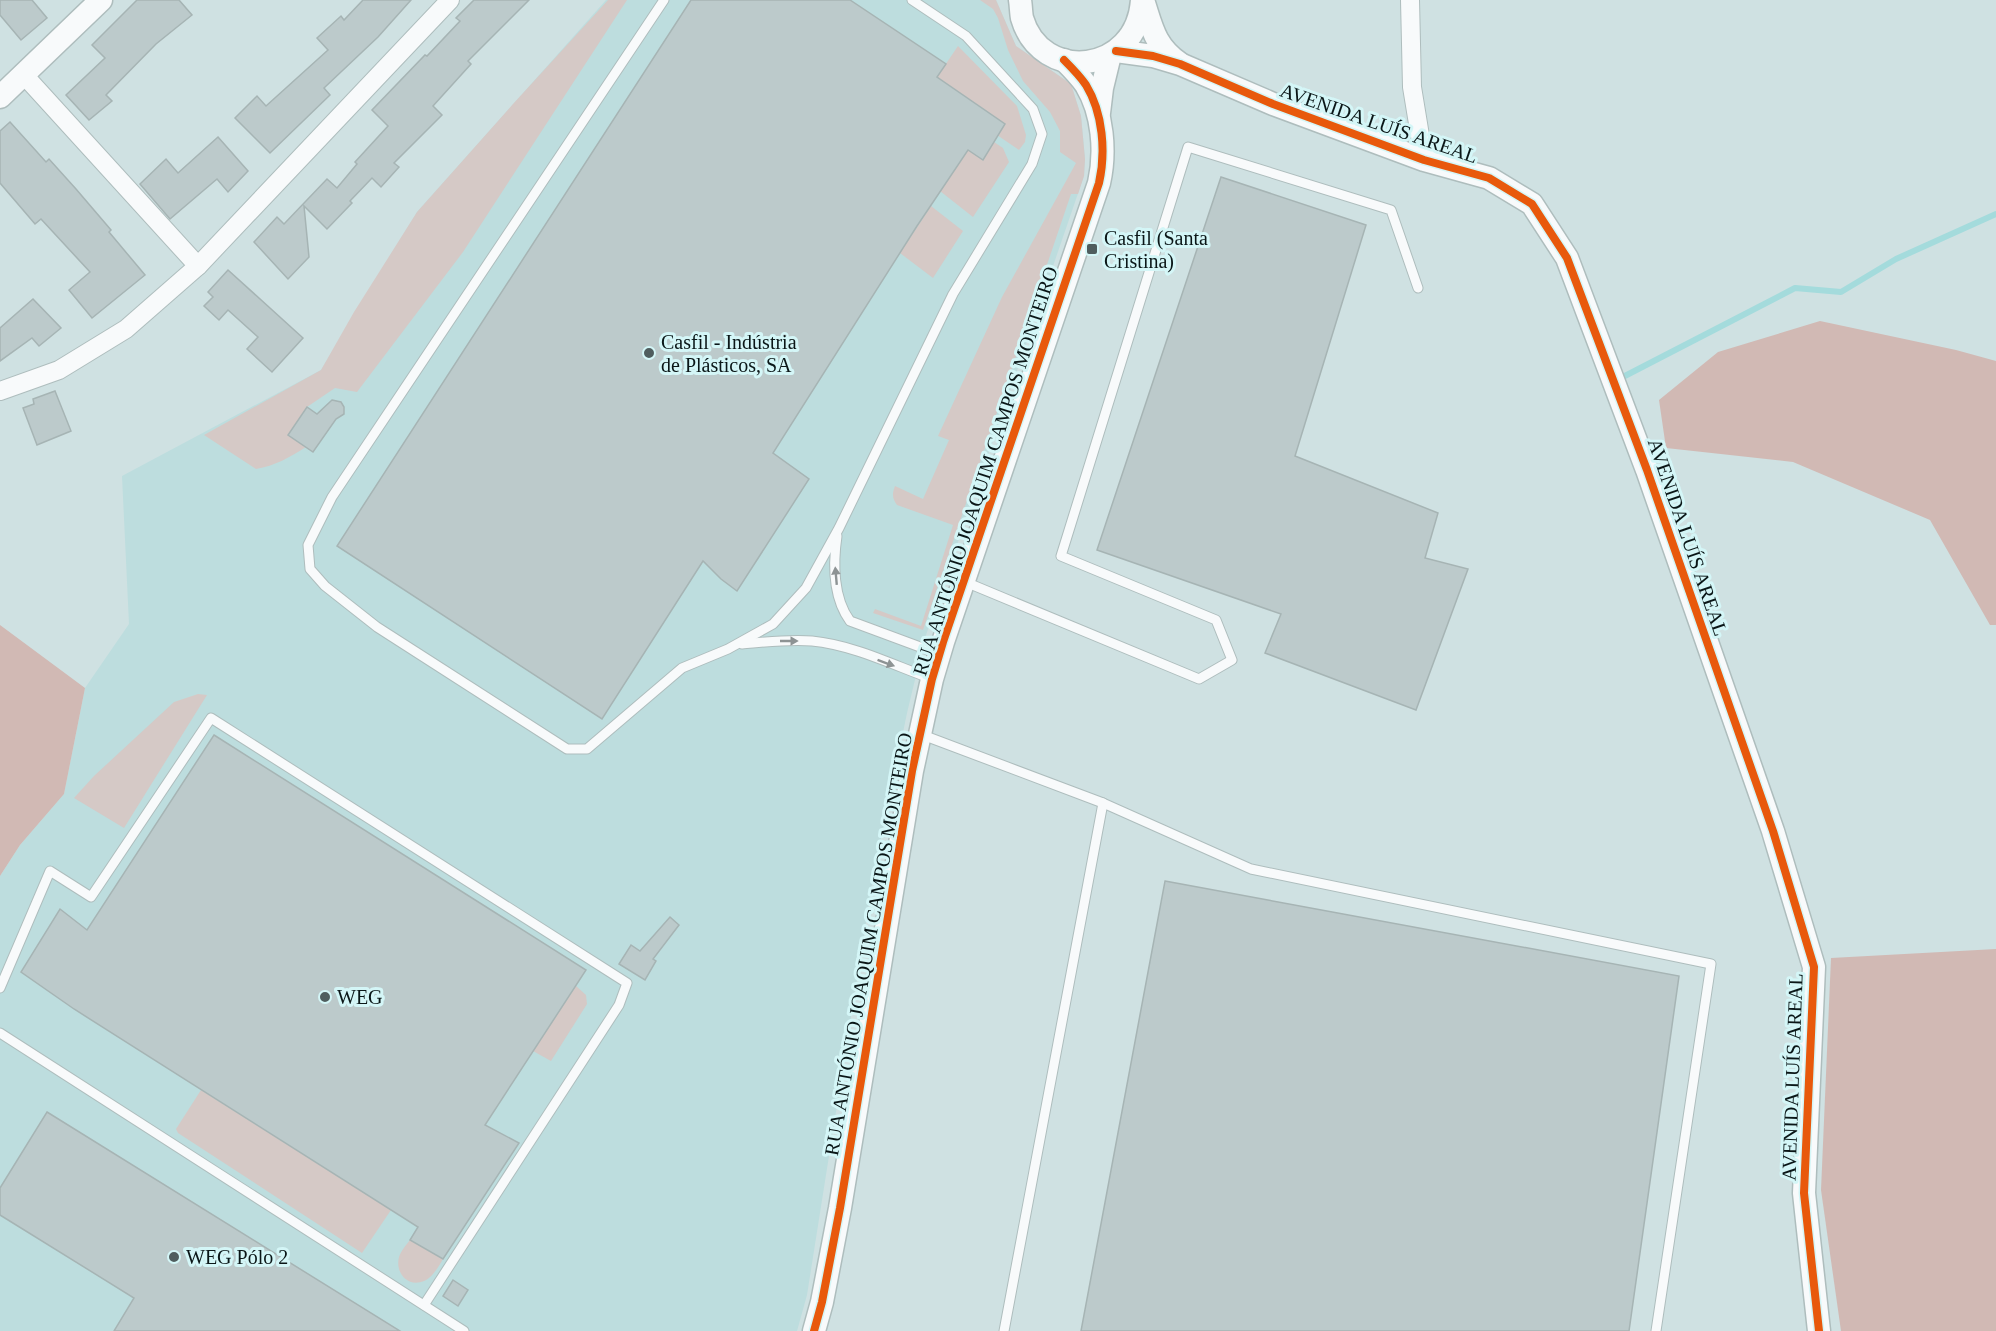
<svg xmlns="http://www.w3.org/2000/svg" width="1996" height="1331" font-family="Georgia,serif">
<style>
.built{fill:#bdddde}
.green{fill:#d5c9c6}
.forest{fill:#d1b9b4}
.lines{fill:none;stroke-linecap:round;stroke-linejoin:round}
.stream{stroke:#a4dbdc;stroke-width:6}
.building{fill:#bccacb;stroke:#a6b4b4;stroke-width:1.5}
.service-casing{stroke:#aebdbd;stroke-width:11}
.minor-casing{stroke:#aebdbd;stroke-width:20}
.tertiary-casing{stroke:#aebdbd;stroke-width:25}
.service{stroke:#f8fafb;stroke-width:9}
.minor{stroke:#f8fafb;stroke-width:18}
.tertiary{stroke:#f8fafb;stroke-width:22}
.cycleway-casing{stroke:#d4f6f7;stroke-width:11}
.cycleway{stroke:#e8590c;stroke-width:8}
.oneway{fill:#8d9394}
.poi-dot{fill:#4f5d5e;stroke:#d4f6f7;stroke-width:2}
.labels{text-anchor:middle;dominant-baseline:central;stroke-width:6;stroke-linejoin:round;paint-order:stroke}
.street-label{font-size:20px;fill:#0a1617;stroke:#d4f6f7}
.poi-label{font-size:20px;fill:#0a1617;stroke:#d4f6f7;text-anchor:start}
</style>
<rect width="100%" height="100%" fill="#cfe1e2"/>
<polygon class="built" points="606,0 996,0 1016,46 1071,84 1081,116 1085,159 1084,176 925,638 907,713 873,878 807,1295 797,1331 0,1331 0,876 20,845 64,794 85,688 129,624 122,476 321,370 417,212"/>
<g class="green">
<path d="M608 0H627L463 252 357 392 335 388 307 407 288 435 306 447C290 457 275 466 256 469L204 435 321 370 354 312 417 212 513 104Z"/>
<path d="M980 0H996L1016 46 1071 84 1081 116 1085 159 1084 176 1078 194H1071L923 630 873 613 875 609 921 626 953 525 897 505C892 498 892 494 895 486L923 499 949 440 938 436 1002 297 1076 163 1060 152V131L1050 112 1023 81 1008 50 998 18 993 9Z"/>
<polygon points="958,46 1017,106 1026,135 1025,142 1019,150 997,135 1004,123 937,77"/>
<polygon points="994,142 1003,148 1009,162 973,217 940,191 968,150 983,160"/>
<polygon points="931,206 963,231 933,278 900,253"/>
<polygon points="198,694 207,695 124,828 74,798 94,776 174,702"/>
<polygon points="576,986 586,995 587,1004 551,1061 533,1051"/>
<polygon points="201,1090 391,1210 362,1253 178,1133 176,1129"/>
<path d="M410 1240 443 1259C439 1266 432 1278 424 1281 407 1288 395 1272 399 1257 401 1251 406 1245 410 1240Z"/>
</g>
<g class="forest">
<polygon points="1820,321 1956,350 1996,361 1996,625 1990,625 1930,520 1793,462 1666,448 1659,400 1718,352"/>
<polygon points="0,625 85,688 64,794 20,845 0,876"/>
<polygon points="1996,949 1996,1331 1841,1331 1821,1190 1831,958"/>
</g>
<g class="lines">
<polyline class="stream" points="1619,379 1795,288 1841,292 1896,259 1996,214"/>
</g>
<g class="building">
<polygon points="0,0 32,0 47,18 21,40 0,15"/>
<polygon points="137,0 179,0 192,15 156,44 106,95 112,101 89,120 66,95 105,58 92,45"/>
<polygon points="363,0 411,0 378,37 324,88 330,95 270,153 235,118 257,96 266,106 328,50 317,38 341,16 344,20"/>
<polygon points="474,0 529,0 468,61 471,64 433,106 442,115 394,163 399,167 381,187 372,178 350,201 352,203 327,229 304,206 309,257 288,279 254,242 277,217 284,224 327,179 337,188 357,164 355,162 388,126 372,110 425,55 427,56 460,21 456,18"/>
<polygon points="691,0 850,0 946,64 937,77 1005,124 983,160 968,150 917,226 773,453 809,479 737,591 721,579 703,561 602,719 337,546"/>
<polygon points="10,122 46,162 49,159 76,189 111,230 109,232 145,275 92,318 69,290 90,272 41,219 35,224 0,183 0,131"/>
<polygon points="218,137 248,171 228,192 217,179 170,219 140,184 166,159 178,173"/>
<polygon points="1221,177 1366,225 1295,456 1438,513 1425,558 1468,569 1416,710 1265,653 1281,614 1097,550"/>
<polygon points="228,270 303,338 272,372 247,349 258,337 228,310 219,320 204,306 213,297 208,292"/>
<polygon points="33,299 61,328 39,346 32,338 0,361 0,328"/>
<polygon points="55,391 71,431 37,445 23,408 34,404 33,399"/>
<polygon points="332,400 341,402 344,407 344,414 336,419 313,452 288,435 307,407 317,414"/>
<polygon points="214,735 586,970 485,1125 519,1143 443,1259 410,1240 418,1227 74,1009 21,972 60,909 87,930"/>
<polygon points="1165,881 1679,976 1629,1331 1081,1331"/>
<polygon points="670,917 679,925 653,959 656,961 645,980 619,964 631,945 640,951"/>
<polygon points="47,1112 400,1331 114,1331 134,1298 0,1215 0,1188"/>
<polygon points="453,1280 468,1290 458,1306 443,1296"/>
</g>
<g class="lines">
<g class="service-casing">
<g id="service">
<polyline points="664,0 332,497 308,545 310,569 325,586 377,627 567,749 587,749 682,668 728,649 773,624 806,588 839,528 953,294 1032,164 1042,134 1033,109 966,36 912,0"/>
<path d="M837 536C833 563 833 598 850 621L939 654"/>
<polyline points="963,581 1199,679 1232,660 1216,620 1061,556 1188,147 1391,210 1418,288"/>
<path d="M742 644C765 642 789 639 812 641 853 645 893 665 932 679"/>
<polyline points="920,734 1103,803 1251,869 1711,964 1656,1331"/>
<polyline points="0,988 50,871 91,897 211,718 627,983 619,1005 424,1305"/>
<polyline points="0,1033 464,1331"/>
<polyline points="1004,1331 1103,803"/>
</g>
</g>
<g class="minor-casing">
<g id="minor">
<polyline points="1410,0 1412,87 1424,160"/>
<polyline points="24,75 198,266"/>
<polyline points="0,391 59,370 126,329 198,266 450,0"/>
</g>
</g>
<g class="tertiary-casing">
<g id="tertiary">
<path d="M1020 0C1021 6 1021 13 1022 18 1041 84 1137 75 1142 0"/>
<path d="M1143 0C1152 27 1154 45 1179 63"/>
<polyline points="1116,51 1153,56 1180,64 1273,104 1424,160 1489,178 1532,204 1567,258 1647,470 1773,831 1814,967 1804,1193 1819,1331"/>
<polyline points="0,97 101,0"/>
<polyline points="1099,113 1102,88 1110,55"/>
<path d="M814 1331 822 1302 840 1208 912 771 932 679 943 642 1099 183C1106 152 1103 113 1086 85 1080 76 1072 68 1064 60"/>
</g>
</g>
<use href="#service" class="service"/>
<use href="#minor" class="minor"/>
<use href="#tertiary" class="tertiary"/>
<g class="cycleway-casing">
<g id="cycleway">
<polyline points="1116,51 1153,56 1180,64 1273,104 1424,160 1489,178 1532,204 1567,258 1647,470 1773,831 1814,967 1804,1193 1819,1331"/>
<path d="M814 1331 822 1302 840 1208 912 771 932 679 943 642 1099 183C1106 152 1103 113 1086 85 1080 76 1072 68 1064 60"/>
</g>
</g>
<use href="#cycleway" class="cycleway"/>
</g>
<defs><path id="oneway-solid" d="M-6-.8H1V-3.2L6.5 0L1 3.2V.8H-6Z" transform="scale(1.5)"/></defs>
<g class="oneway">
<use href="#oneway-solid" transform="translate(836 576) rotate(-95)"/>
<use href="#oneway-solid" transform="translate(789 641)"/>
<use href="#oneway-solid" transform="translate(886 663) rotate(20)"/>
</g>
<g class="poi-dot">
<rect x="1086" y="243" width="12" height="12" rx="3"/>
<circle cx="649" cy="353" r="6"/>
<circle cx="325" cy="997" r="6"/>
<circle cx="174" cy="1257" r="6"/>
</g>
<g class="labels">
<g class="street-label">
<text transform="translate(1379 123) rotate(19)">AVENIDA LUÍS AREAL</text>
<text transform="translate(985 471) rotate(-72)">RUA ANTÓNIO JOAQUIM CAMPOS MONTEIRO</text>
<text transform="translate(1688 537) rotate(71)">AVENIDA LUÍS AREAL</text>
<text transform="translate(868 944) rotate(-80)">RUA ANTÓNIO JOAQUIM CAMPOS MONTEIRO</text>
<text transform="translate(1792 1077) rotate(-88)">AVENIDA LUÍS AREAL</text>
</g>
<g class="poi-label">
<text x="1104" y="238">Casfil (Santa<tspan x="1104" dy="23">Cristina)</tspan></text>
<text x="661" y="342">Casfil - Indústria<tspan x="661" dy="23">de Plásticos, SA</tspan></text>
<text x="337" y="997">WEG</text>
<text x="186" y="1257">WEG Pólo 2</text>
</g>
</g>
</svg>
